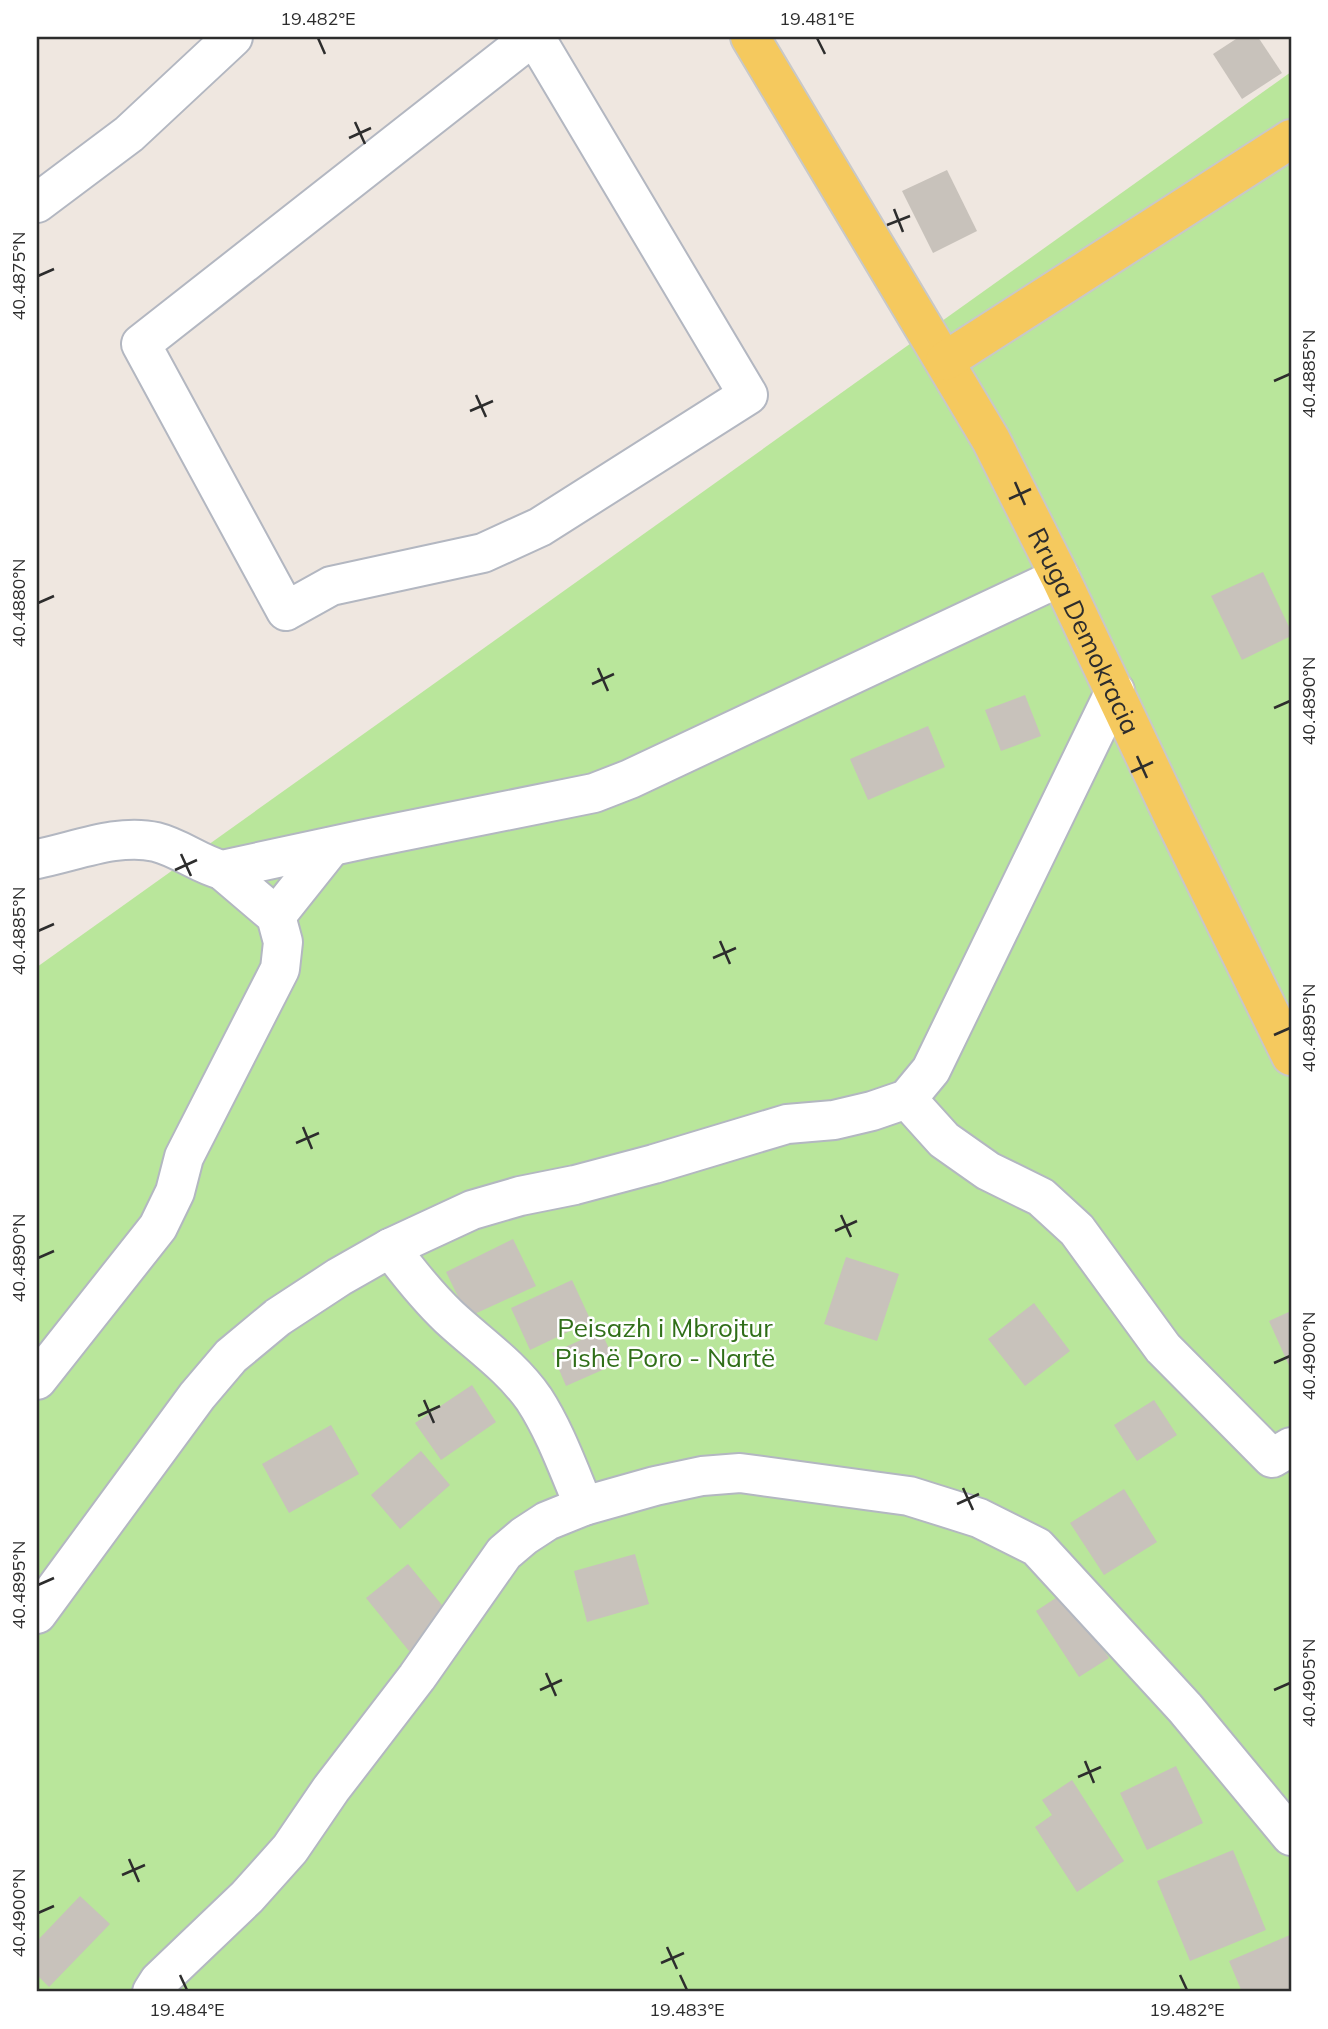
<svg xmlns="http://www.w3.org/2000/svg" width="1328" height="2029" font-family="Mulish,sans-serif">
<style>
.green{fill:#b9e69b}
.building{fill:#c8c2bb}
.lines{fill:none;stroke-linecap:round;stroke-linejoin:round}
.minor-casing{stroke:#b3b7c1;stroke-width:42}
.major-casing{stroke:#c8c8c8;stroke-width:42}
.minor{stroke:#fff;stroke-width:38}
.major{stroke:#f5c95e;stroke-width:38}
.ticks{fill:none;stroke:#2d2d2d;stroke-width:2.5}
.labels{text-anchor:middle;dominant-baseline:central;stroke-width:5;stroke-linejoin:round;paint-order:stroke}
.street-label{font-size:26px;fill:#2d2d2d;stroke:#fff}
.park-label{font-size:26px;fill:#306e19;stroke:#fff}
.neatline{fill:none;stroke:#2d2d2d;stroke-width:2.5}
.ticks-label{font-size:18px;text-anchor:middle;fill:#2d2d2d}
</style>
<rect width="100%" height="100%" fill="#efe7e0"/>
<polygon class="green" points="1291,72 1291,1992 37,1992 37,967"/>
<g class="building">
<polygon points="1239,37 1258,37 1282,73 1242,99 1213,54"/>
<polygon points="947,170 977,231 933,253 902,191"/>
<polygon points="1263,572 1291,631 1291,636 1242,660 1211,596"/>
<polygon points="1025,695 1041,736 1001,751 985,710"/>
<polygon points="928,726 945,767 868,800 850,759"/>
<polygon points="513,1239 536,1286 468,1317 446,1272"/>
<polygon points="846,1257 899,1274 877,1341 824,1324"/>
<polygon points="572,1280 591,1321 530,1350 511,1308"/>
<polygon points="1034,1303 1070,1351 1025,1386 988,1339"/>
<polygon points="1291,1311 1291,1370 1269,1321"/>
<polygon points="601,1331 616,1364 566,1386 552,1353"/>
<polygon points="472,1385 496,1422 441,1460 415,1423"/>
<polygon points="1154,1400 1177,1435 1137,1461 1114,1425"/>
<polygon points="331,1425 359,1474 289,1513 262,1464"/>
<polygon points="421,1451 450,1485 400,1529 371,1495"/>
<polygon points="1124,1489 1157,1542 1104,1575 1070,1523"/>
<polygon points="635,1554 649,1604 587,1622 574,1571"/>
<polygon points="408,1564 451,1616 409,1651 366,1598"/>
<polygon points="1065,1592 1109,1658 1079,1677 1036,1611"/>
<polygon points="1176,1766 1203,1823 1147,1850 1120,1793"/>
<polygon points="1072,1780 1124,1861 1077,1892 1035,1827 1052,1815 1042,1800"/>
<polygon points="1233,1850 1266,1930 1190,1961 1157,1881"/>
<polygon points="80,1896 110,1924 49,1987 37,1975 37,1941"/>
<polygon points="1290,1935 1291,1992 1242,1992 1229,1961"/>
</g>
<g class="lines">
<g class="minor-casing">
<g id="minor">
<polyline points="532,37 141,344 286,611 331,586 483,553 540,527 748,395 535,37"/>
<polyline points="37,203 129,134 233,37"/>
<path d="M37 859C74 852 118 833 156 842 180 848 199 864 222 870L365 839 594 793 630 779 1060 577"/>
<polyline points="276,916 331,847"/>
<polyline points="907,1099 944,1140 988,1171 1041,1197 1077,1230 1163,1348 1272,1458 1291,1447"/>
<path d="M390 1248C408 1272 427 1296 449 1317 478 1344 511 1366 534 1399 555 1431 569 1471 584 1506L655 1486 702 1476 740 1473 909 1496 979 1518 1037 1547 1185 1708 1291 1836"/>
<polyline points="37,1380 158,1227 175,1192 184,1157 280,969 283,942 276,916 222,870"/>
<polyline points="37,1614 197,1396 231,1356 278,1317 339,1277 390,1248 472,1210 520,1196 575,1185 654,1164 787,1124 834,1120 872,1111 907,1099 931,1070 1115,691"/>
<polyline points="152,1992 159,1981 247,1897 290,1849 331,1789 417,1677 504,1553 524,1536 547,1521 584,1506"/>
</g>
</g>
<g class="major-casing">
<g id="major">
<path id="s1" d="M750 37 991 440 1060 577 1173 816 1291 1056"/>
<polyline points="945,361 1291,139"/>
</g>
</g>
<use href="#minor" class="minor"/>
<use href="#major" class="major"/>
</g>
<path class="ticks" d="M318 38 325 54M817 38 825 54M355 122 365 144M349 138 371 128M894 209 903 232M887 225 910 216M38 276 54 269M1274 381 1290 374M476 395 486 417M470 411 493 401M1015 482 1025 505M1009 499 1031 489M38 603 54 596M598 668 608 691M592 684 614 674M1274 708 1290 701M1137 756 1147 778M1131 772 1153 762M181 854 191 876M175 870 197 860M38 931 54 924M720 941 730 964M713 958 736 948M1274 1035 1290 1028M303 1127 312 1149M296 1143 319 1133M841 1215 851 1237M835 1231 857 1221M38 1258 54 1251M1274 1363 1290 1356M424 1400 434 1423M418 1416 440 1406M963 1488 973 1510M957 1504 979 1494M38 1585 54 1578M546 1673 556 1696M540 1690 562 1680M1274 1690 1290 1683M1085 1761 1094 1783M1078 1777 1101 1767M129 1859 139 1882M122 1875 145 1865M38 1913 54 1906M667 1947 677 1969M661 1963 684 1953M180 1975 187 1990M680 1975 687 1990M1180 1975 1187 1990"/>
<g class="labels">
<g class="street-label">
<text stroke="none"><textPath href="#s1" startOffset="682">Rruga Demokracia</textPath></text>
</g>
<g class="park-label">
<text x="665" y="1327">Peisazh i Mbrojtur<tspan x="665" dy="30">Pishë Poro - Nartë</tspan></text>
</g>
</g>
<rect width="1328" height="2029" fill="none" stroke="#ffffff" stroke-width="77"/>
<rect x="38" y="38" width="1252" height="1952" class="neatline"/>
<g class="ticks-label">
<text x="318" y="25">19.482°E</text>
<text x="817" y="25">19.481°E</text>
<text transform="translate(19 276) rotate(-90)" y="6">40.4875°N</text>
<text transform="translate(1309 374) rotate(-90)" y="6">40.4885°N</text>
<text transform="translate(19 603) rotate(-90)" y="6">40.4880°N</text>
<text transform="translate(1309 701) rotate(-90)" y="6">40.4890°N</text>
<text transform="translate(19 931) rotate(-90)" y="6">40.4885°N</text>
<text transform="translate(1309 1028) rotate(-90)" y="6">40.4895°N</text>
<text transform="translate(19 1258) rotate(-90)" y="6">40.4890°N</text>
<text transform="translate(1309 1356) rotate(-90)" y="6">40.4900°N</text>
<text transform="translate(19 1585) rotate(-90)" y="6">40.4895°N</text>
<text transform="translate(1309 1683) rotate(-90)" y="6">40.4905°N</text>
<text transform="translate(19 1913) rotate(-90)" y="6">40.4900°N</text>
<text x="187" y="2016">19.484°E</text>
<text x="687" y="2016">19.483°E</text>
<text x="1187" y="2016">19.482°E</text>
</g>
</svg>
